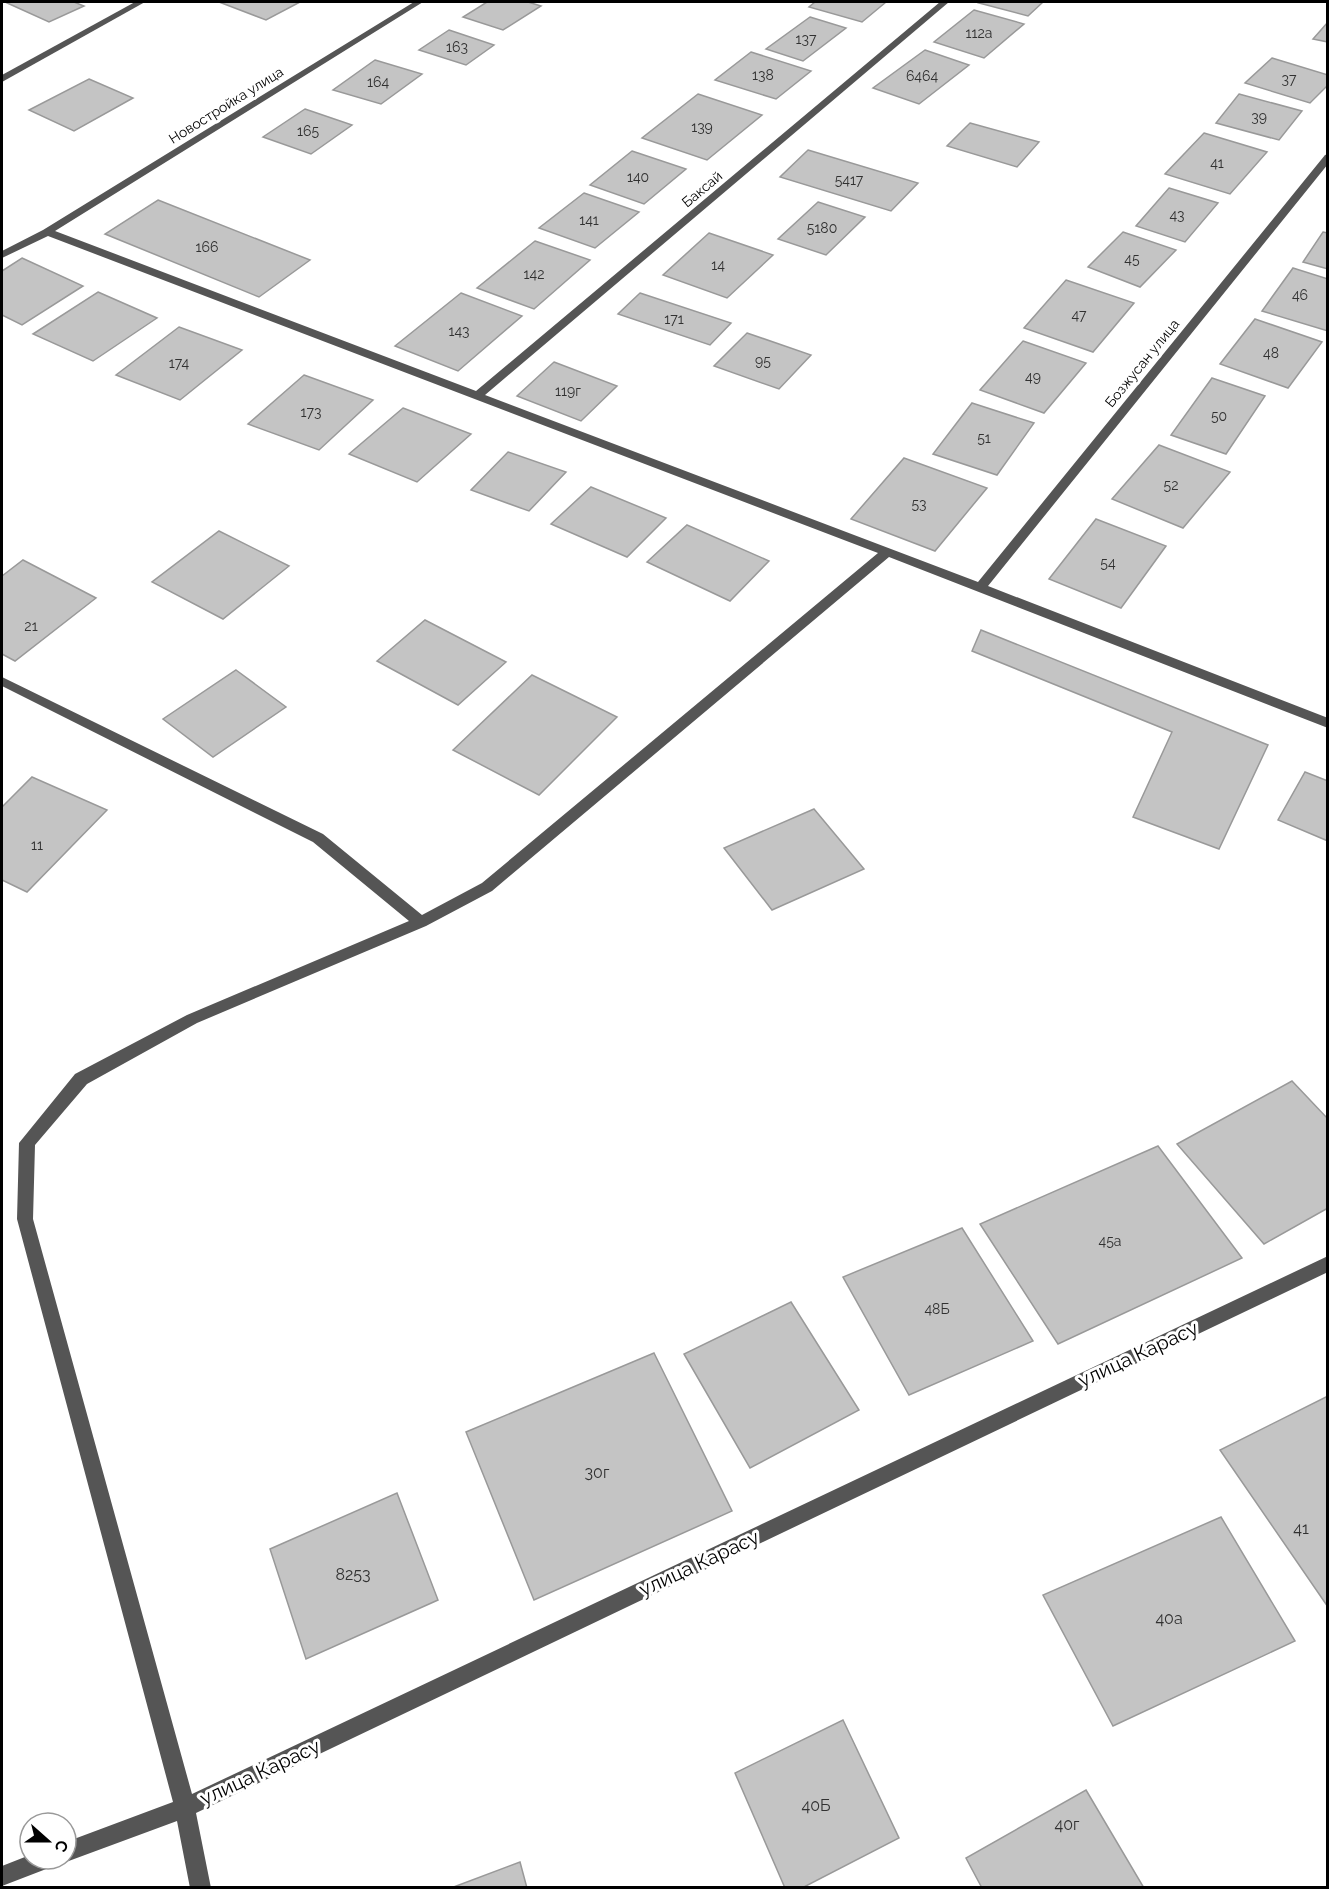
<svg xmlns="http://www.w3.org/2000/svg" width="1329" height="1889" font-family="Raleway,sans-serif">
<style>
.building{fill:#c4c4c4;stroke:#999;stroke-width:1.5}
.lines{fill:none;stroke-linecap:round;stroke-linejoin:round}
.minor{fill:#555;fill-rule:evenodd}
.labels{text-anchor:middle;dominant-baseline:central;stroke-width:6;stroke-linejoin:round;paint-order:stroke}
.number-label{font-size:14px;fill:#313131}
.far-street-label{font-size:14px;fill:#000;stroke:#fff}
.near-number-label{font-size:16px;fill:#313131}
.near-street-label{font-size:20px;fill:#000;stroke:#fff}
</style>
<rect width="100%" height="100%" fill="#fff"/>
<g class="building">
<polygon points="5,2 74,2 84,6 49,22"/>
<polygon points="219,2 300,2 266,20"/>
<polygon points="487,2 528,2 541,6 503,30 463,17"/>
<polygon points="815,2 886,2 862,22 809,7"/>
<polygon points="981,2 1043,2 1028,16 979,3"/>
<polygon points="974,10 1024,24 984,58 934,42"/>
<polygon points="810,17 846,28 803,61 766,49"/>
<polygon points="1328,22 1328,42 1313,39"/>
<polygon points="449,30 494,45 466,65 419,50"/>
<polygon points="925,50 969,65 919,104 873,88"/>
<polygon points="751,52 811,71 776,99 715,80"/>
<polygon points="1272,58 1328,75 1328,85 1310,103 1245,83"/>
<polygon points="375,60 422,74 381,104 333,90"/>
<polygon points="89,79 133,98 74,131 29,110"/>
<polygon points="698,94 762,115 707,160 642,138"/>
<polygon points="1239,94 1302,111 1279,140 1216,123"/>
<polygon points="305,109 352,125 311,154 263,137"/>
<polygon points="970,123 1039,142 1017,167 947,146"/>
<polygon points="1204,133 1267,152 1230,194 1165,174"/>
<polygon points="808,150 918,183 891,211 780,177"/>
<polygon points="632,151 686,169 644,204 590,185"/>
<polygon points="1169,188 1218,203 1185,242 1136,226"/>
<polygon points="584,193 639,212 595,248 539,228"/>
<polygon points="158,200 310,260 259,297 105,234"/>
<polygon points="818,202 865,217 826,255 778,239"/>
<polygon points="1123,232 1176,250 1140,287 1088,267"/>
<polygon points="1323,232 1328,233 1328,269 1303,262"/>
<polygon points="709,233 773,255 727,298 663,275"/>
<polygon points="535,241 590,260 534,309 477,288"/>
<polygon points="22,258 83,286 22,325 2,315 2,271"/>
<polygon points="1293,268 1328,279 1328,331 1262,311"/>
<polygon points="1066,280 1134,303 1093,352 1024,328"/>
<polygon points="98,292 157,318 93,361 33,334"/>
<polygon points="461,293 522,316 458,371 395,346"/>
<polygon points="640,293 731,323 710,345 618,314"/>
<polygon points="1255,319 1322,342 1288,388 1220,364"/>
<polygon points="179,327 242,350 180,400 116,375"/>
<polygon points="747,333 811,355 779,389 714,366"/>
<polygon points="1023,341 1086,363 1044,413 980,390"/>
<polygon points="554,362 617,386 581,421 517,396"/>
<polygon points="304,375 373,400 319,450 248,424"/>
<polygon points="1212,378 1265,396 1226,454 1171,435"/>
<polygon points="972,403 1034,423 997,475 933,454"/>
<polygon points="403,408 471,434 417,482 349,454"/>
<polygon points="1159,445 1230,472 1183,528 1112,499"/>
<polygon points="508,452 566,472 529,511 471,490"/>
<polygon points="904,458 987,488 935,551 851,519"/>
<polygon points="591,487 666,518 627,557 551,524"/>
<polygon points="1096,519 1166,546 1121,608 1049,579"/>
<polygon points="687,525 769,561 730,601 647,562"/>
<polygon points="219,531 289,566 223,619 152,582"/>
<polygon points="23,560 96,598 15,661 2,654 2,576"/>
<polygon points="425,620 506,662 458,705 377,661"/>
<polygon points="981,630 1268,745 1219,849 1133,817 1172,732 972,651"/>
<polygon points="236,670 286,707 213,757 163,719"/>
<polygon points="532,675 617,717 539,795 453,750"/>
<polygon points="1305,772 1328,781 1328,841 1278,820"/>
<polygon points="32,777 107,810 27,892 2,880 2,807"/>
<polygon points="814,809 864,869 772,910 724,848"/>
<polygon points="1292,1081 1328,1119 1328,1208 1264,1244 1177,1144"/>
<polygon points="1158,1146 1242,1258 1058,1344 980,1224"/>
<polygon points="962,1228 1033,1341 909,1395 843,1277"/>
<polygon points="791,1302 859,1410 750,1468 684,1354"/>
<polygon points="654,1353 732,1511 534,1600 466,1432"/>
<polygon points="1328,1396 1328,1607 1220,1450"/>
<polygon points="397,1493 438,1600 306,1659 270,1549"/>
<polygon points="1221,1517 1295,1641 1113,1726 1043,1595"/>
<polygon points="843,1720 899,1838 802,1888 785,1888 735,1773"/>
<polygon points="1086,1790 1144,1888 982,1888 966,1858"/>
<polygon points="520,1862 527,1888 451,1888"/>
</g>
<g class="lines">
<g class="minor">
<polygon points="135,2 145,2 2,82 2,75"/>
<polygon points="414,2 423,2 55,231 476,391 940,2 949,2 485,395 978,582 1325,155 1328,154 1328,164 988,586 1328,718 1328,728 889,557 492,891 426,926 197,1023 87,1084 35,1145 33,1219 192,1794 1328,1256 1328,1272 196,1813 211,1888 190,1888 177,1821 66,1862 58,1859 66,1859 66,1842 173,1802 17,1219 19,1143 75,1074 187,1015 409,921 313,842 2,686 2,677 323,834 422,915 482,883 878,553 48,236 2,258 2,251 43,230"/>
<polygon points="30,1855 30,1859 57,1859 54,1866 2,1886 2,1866"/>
</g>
</g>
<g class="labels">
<g class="number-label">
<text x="979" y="33">112а</text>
<text x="806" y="39">137</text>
<text x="457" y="47">163</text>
<text x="763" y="75">138</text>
<text x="922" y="76">6464</text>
<text x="1289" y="79">37</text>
<text x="378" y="82">164</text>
<text x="1259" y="117">39</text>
<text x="702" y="127">139</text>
<text x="308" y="131">165</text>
<text x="1217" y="163">41</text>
<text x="638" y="177">140</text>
<text x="849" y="180">5417</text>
<text x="1177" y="215">43</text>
<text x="589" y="220">141</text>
<text x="822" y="228">5180</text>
<text x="207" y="247">166</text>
<text x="1132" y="259">45</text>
<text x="718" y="265">14</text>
<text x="534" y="274">142</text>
<text x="1300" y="295">46</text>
<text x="1079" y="315">47</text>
<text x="674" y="319">171</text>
<text x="459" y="331">143</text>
<text x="1271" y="353">48</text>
<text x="763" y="361">95</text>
<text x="179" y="363">174</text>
<text x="1033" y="377">49</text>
<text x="568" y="391">119г</text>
<text x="311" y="412">173</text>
<text x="1219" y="416">50</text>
<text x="984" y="438">51</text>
<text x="1171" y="485">52</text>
<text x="919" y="504">53</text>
<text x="1108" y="563">54</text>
<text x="31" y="626">21</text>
<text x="37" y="845">11</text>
<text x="1110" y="1241">45а</text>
<text x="937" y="1309">48Б</text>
</g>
<g class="far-street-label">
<text transform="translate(226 105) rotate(-32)">Новостройка улица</text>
<text transform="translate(702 189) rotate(-40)">Баксай</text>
<text transform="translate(1142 363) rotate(-51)">Бозжусан улица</text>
</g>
<g class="near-number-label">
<text x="597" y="1472">30г</text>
<text x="1301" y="1528">41</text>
<text x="353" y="1574">8253</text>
<text x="1169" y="1618">40а</text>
<text x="816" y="1805">40Б</text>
<text x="1067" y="1824">40г</text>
</g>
<g class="near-street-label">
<text transform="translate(1138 1354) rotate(-25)">улица Карасу</text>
<text transform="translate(699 1563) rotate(-25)">улица Карасу</text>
<text transform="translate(260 1772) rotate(-25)">улица Карасу</text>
</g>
</g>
<rect width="1329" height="1889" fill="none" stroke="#000000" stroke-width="6"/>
<g transform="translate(48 1841) rotate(111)"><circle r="28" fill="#ffffff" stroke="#999999" stroke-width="1.5"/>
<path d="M0-4.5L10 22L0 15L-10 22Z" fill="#000000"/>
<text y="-9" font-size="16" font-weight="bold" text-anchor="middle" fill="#000000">С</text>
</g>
</svg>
